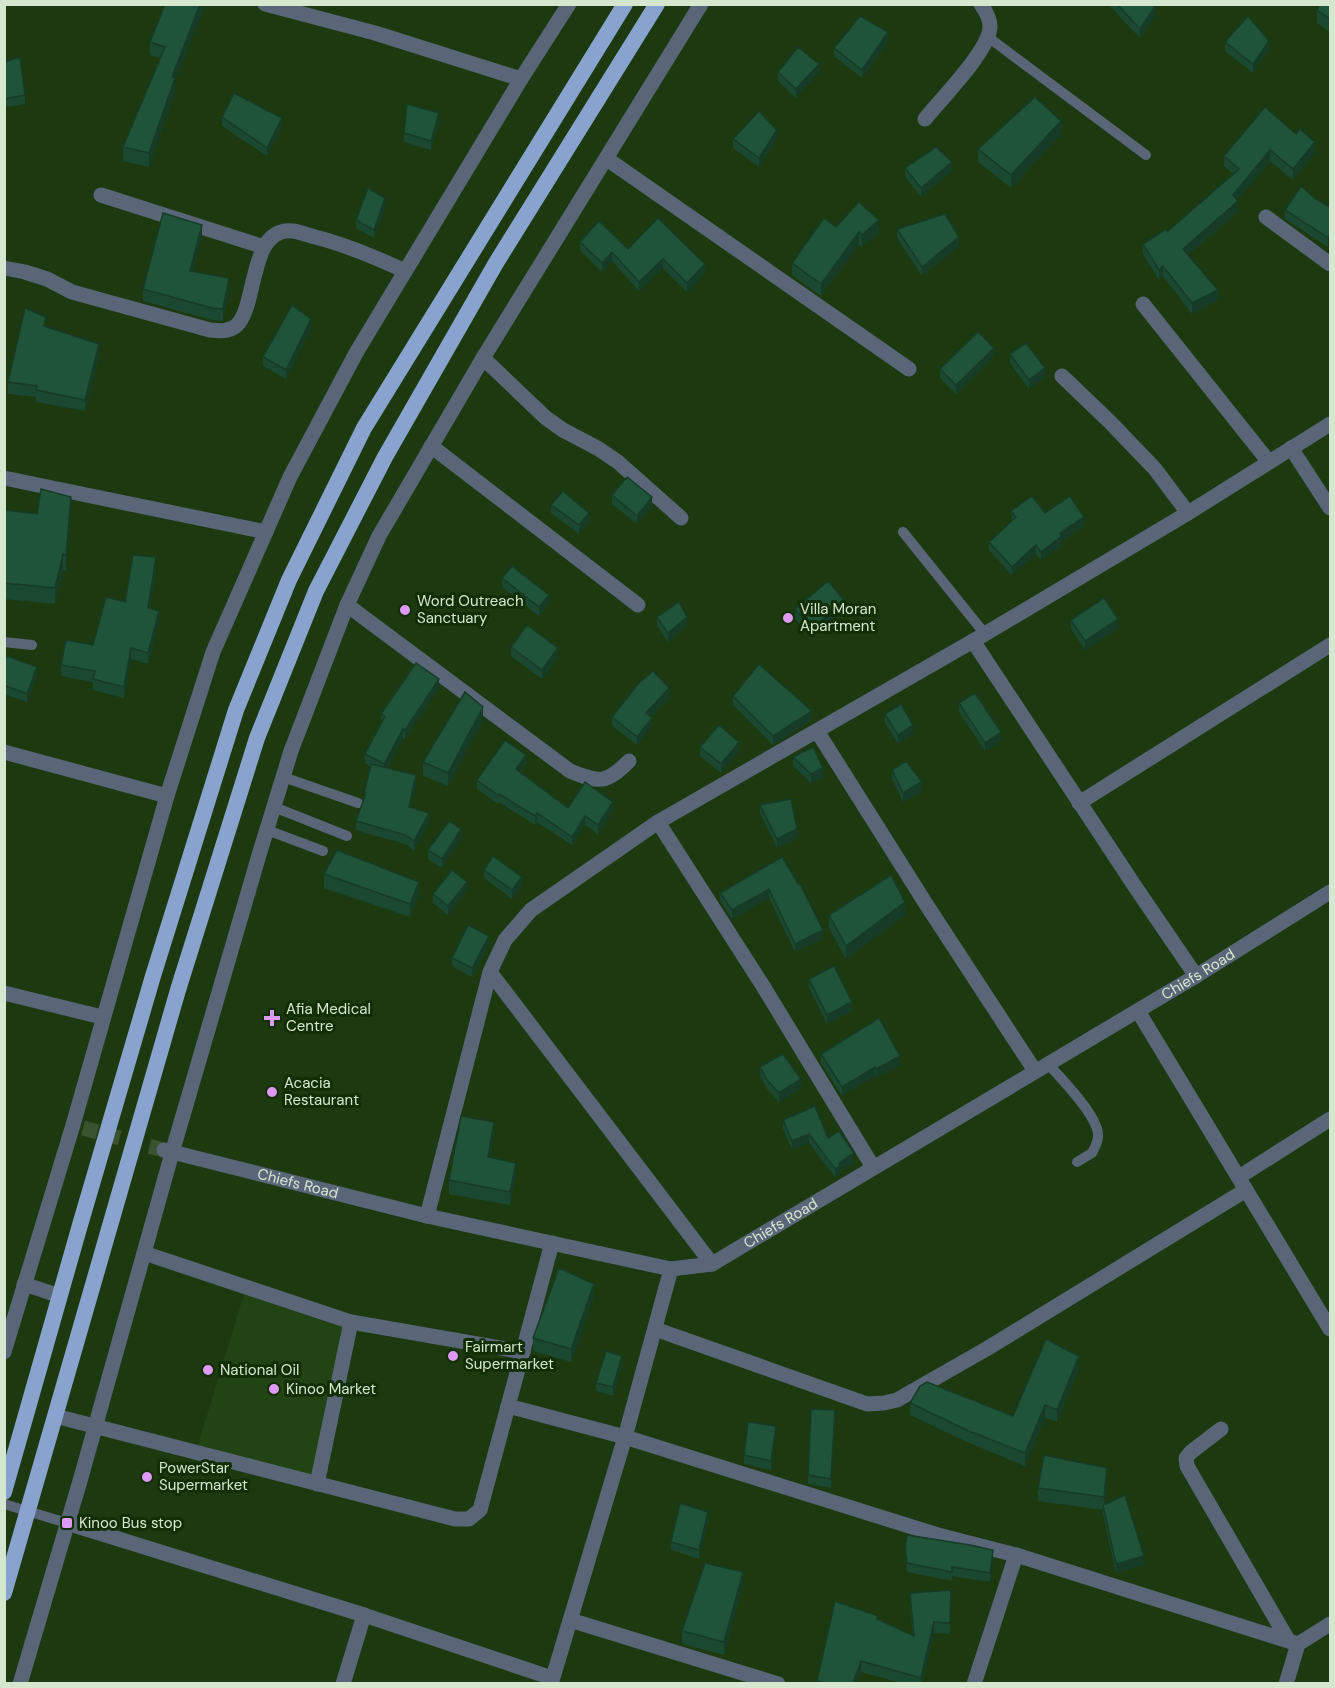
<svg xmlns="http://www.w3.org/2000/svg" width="1335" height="1688" font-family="'DM Sans',sans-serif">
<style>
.built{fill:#224314}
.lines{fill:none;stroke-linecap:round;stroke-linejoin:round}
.minor-tunnel{stroke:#38532d;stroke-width:15;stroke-dasharray:15 8;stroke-linecap:butt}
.service{stroke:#596678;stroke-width:10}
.minor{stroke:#596678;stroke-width:15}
.trunk{stroke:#88a4ce;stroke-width:16}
.wall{fill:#1b4830}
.shaded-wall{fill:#163b27}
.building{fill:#1f5438;stroke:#163b27;stroke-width:1.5}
.poi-dot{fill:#dd99f3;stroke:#122e05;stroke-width:2}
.labels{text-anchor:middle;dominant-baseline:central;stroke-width:6;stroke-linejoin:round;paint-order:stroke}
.poi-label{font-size:15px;fill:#d5e7cf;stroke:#122e05;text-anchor:start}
.street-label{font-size:15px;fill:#d5e7cf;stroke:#122e05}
</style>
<rect width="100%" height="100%" fill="#1c3910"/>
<polygon class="built" points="244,1294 344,1328 315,1481 196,1451"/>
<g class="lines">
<polyline class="minor-tunnel" points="83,1128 163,1150"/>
<g class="service">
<polyline points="988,37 1146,155"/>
<polyline points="903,532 985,634"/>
<polyline points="4,642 32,645"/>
<polyline points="283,777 358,803"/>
<polyline points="274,807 347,836"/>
<polyline points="267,830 323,851"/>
<path d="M1048 1064C1061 1078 1097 1115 1098 1134 1099 1141 1095 1147 1092 1153L1077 1162"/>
<polyline points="4,1504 67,1523"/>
</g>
<g class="minor">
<polyline points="265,4 375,33 521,79"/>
<path d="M925 119C940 100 991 49 990 26 990 19 985 10 981 4"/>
<polyline points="607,159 909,369"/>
<polyline points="101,195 264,247"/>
<polyline points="1266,217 1330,264"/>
<path d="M4 268 25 272 47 279 72 292 210 330C219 331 228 332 236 326 258 307 248 226 293 231 300 232 308 235 315 237 347 245 375 257 405 271"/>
<polyline points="1143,304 1269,462"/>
<polyline points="483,358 546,418 563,430 599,449 618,462 681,518"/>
<polyline points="1062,376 1110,422 1155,469 1188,513"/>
<polyline points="431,446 638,605"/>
<polyline points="1291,448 1330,508"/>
<polyline points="4,478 266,532"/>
<path d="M347 605 570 771C600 783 606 784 629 761"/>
<polyline points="973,641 1136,888 1196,976"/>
<polyline points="817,731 926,904 1035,1071"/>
<polyline points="4,752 167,796"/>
<polyline points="1079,803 1330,645"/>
<polyline points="658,822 763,986 873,1167"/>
<polyline points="490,972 712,1264"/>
<polyline points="4,993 102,1017"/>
<polyline points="1138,1011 1330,1329"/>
<path id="s1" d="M164 1150 427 1216 671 1269 712 1264 1196 976 1330 892"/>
<polyline points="1239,1177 1330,1119"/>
<polyline points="427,1216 490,972 505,940 531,910 658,822 973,641 1188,513 1330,424"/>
<polyline points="144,1253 351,1322 523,1352"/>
<polyline points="24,1284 60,1296"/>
<polyline points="655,1329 867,1404 884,1403 897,1400 988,1348 1246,1190"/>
<polyline points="4,1352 73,1125 167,796 213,652 290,477 356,353 521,79 569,4"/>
<polyline points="508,1406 625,1437 938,1535 1016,1555 1298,1644"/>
<polyline points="55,1416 455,1519 469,1519 480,1510 552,1243"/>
<polyline points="1221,1429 1191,1452 1186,1458 1187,1466 1288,1640"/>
<polyline points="317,1484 351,1322"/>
<polyline points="67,1523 364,1615 552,1678"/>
<polyline points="570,1620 778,1684"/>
<polyline points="20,1684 80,1481 172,1153 259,855 291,751 347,605 379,536 483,358 701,4"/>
<polyline points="343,1684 364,1615"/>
<polyline points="551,1684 625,1437 671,1269"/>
<polyline points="974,1684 1016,1555"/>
<polyline points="1286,1684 1298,1644 1330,1624"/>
</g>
<g class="trunk">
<polyline points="4,1492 80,1225 153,976 236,710 289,580 364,428 625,4"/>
<polyline points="4,1593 178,990 257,738 316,591 385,457 496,263 657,4"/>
</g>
</g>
<g class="wall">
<polygon points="165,4 175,82 175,92 149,167 123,161 123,147 160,58 150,55 150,42"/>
<polygon points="1108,4 1155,4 1156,14 1140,38"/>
<polygon points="1330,4 1330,32 1317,23 1317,10"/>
<polygon points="888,41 862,78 834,56 834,48"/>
<polygon points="1225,42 1269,49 1253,73 1225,51"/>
<polygon points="4,62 25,95 25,104 4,107"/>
<polygon points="778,72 819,72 796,98 778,81"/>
<polygon points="222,117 282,126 267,156 222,126"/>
<polygon points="439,122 431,150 404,142 404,133"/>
<polygon points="1061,134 1011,188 978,162 978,149"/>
<polygon points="1296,134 1315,152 1293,180 1270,161 1237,200 1238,212 1188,255 1218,300 1192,314 1163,276 1159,280 1143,254 1143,244 1168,231 1233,174 1224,166 1224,156"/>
<polygon points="733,139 777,139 759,167 733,148"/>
<polygon points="905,168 952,171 921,197 905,177"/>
<polygon points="1317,200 1330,207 1328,247 1285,219 1285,210"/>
<polygon points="385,207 374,238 356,228 356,220"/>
<polygon points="836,227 879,232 862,247 859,244 821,296 792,275 792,263"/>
<polygon points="897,229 959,246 922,276 897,238"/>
<polygon points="202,237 193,271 229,290 223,321 212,320 143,301 143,289"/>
<polygon points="580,242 628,249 705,273 687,292 663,268 639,291 612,261 602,272 580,250"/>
<polygon points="46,327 99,356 85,411 36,402 36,397 8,394 8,382"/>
<polygon points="311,328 286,379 263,366 263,357"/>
<polygon points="1010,354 1045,377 1029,389 1010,363"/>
<polygon points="994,356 956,394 940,378 940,369"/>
<polygon points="612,495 652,506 637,524 612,504"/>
<polygon points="551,505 589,521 579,534 551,513"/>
<polygon points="4,510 37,514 71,513 66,571 63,570 55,604 4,599"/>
<polygon points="1011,511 1045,513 1084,526 1062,541 1062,545 1041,560 1036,554 1012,575 989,550 989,542 1012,521"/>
<polygon points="156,568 150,609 159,622 148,664 131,659 124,698 93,690 93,682 61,676 61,665 93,645 125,602"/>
<polygon points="502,578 549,604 539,616 502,587"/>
<polygon points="795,609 844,609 812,636 795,618"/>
<polygon points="657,617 687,625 668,642 657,626"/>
<polygon points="1071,620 1118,628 1085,650 1071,629"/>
<polygon points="511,647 558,657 542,679 511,656"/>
<polygon points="4,661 37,676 27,702 4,694"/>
<polygon points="439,688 405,739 403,738 387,768 416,784 411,808 429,822 414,850 405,844 356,830 356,821 365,798 365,790 370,766 365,763 365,754 382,723 381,714"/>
<polygon points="733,696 812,720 773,745 733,705"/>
<polygon points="669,697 651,717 652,726 637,745 612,726 612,717"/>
<polygon points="959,703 1001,741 985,751 959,712"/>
<polygon points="885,714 913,734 898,744 885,723"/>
<polygon points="483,720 448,786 423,776 423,762"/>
<polygon points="700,747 739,751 721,773 700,756"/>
<polygon points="793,757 823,777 811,783 793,766"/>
<polygon points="526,764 520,772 568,808 613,811 598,834 585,825 572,845 537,822 535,825 499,802 498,804 477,789 477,780"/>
<polygon points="892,770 922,791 903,802 892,779"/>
<polygon points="760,805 797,838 777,848 760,814"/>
<polygon points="461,838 442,868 428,859 428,850"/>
<polygon points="782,857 823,939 795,952 769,898 732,919 720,901 720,893"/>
<polygon points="484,870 522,886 512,899 484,878"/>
<polygon points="324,874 419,896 410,917 324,888"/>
<polygon points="467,891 448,915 433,903 433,894"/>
<polygon points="829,915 905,915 846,959 829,928"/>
<polygon points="489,945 472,977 452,966 452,958"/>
<polygon points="809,979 852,1011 827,1024 809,988"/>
<polygon points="821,1054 900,1065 876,1078 875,1075 842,1096 821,1063"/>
<polygon points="760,1067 801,1088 779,1102 767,1089 760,1076"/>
<polygon points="783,1120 828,1138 854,1162 840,1171 840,1175 835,1177 809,1143 792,1149 783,1129"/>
<polygon points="494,1135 490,1158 516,1176 510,1205 449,1194 449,1180"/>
<polygon points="594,1297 571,1362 533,1351 533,1338"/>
<polygon points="622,1365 613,1396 596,1391 596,1383"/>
<polygon points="1079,1368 1057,1422 1045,1418 1025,1466 969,1443 910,1415 910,1403 1013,1416"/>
<polygon points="835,1419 831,1488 808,1484 808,1475"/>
<polygon points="776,1434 771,1470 744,1464 744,1455"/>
<polygon points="1107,1481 1105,1504 1144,1565 1116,1573 1103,1514 1103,1510 1038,1501 1038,1488"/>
<polygon points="708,1521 699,1559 671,1550 671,1542"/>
<polygon points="905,1547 993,1559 990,1582 952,1576 952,1581 907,1572"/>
<polygon points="743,1585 724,1655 682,1644 682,1631"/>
<polygon points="951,1590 950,1634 934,1633 922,1683 901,1683 861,1672 857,1683 817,1683 817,1681 878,1620 913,1636 910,1605 910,1593"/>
</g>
<g class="shaded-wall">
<polygon points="200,4 206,4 175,82 175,92 149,167 149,153 172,77"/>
<polygon points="1156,5 1156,14 1140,38 1140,29"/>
<polygon points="888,32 888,41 862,78 862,70"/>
<polygon points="1269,41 1269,49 1253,73 1253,64"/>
<polygon points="819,64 819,72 796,98 796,89"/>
<polygon points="439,113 439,122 431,150 431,141"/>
<polygon points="282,118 282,126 267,156 267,148"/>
<polygon points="1061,121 1061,134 1011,188 1011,175"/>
<polygon points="777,130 777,139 759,167 759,158"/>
<polygon points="1315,142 1315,152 1293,180 1293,169"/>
<polygon points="1270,150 1270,161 1233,205 1233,195"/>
<polygon points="952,162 952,171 921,197 921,188"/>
<polygon points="385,198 385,207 374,238 374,230"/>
<polygon points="1238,201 1238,212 1183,259 1183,249"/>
<polygon points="879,220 879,232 862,247 862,235"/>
<polygon points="202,225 202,237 190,283 190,271"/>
<polygon points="859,232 859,244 821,296 821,284"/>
<polygon points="1330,235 1330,244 1328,247 1328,238"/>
<polygon points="959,237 959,246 922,276 922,267"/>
<polygon points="612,252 612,261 602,272 602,263"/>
<polygon points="663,259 663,268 639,291 639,282"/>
<polygon points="705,264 705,273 687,292 687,283"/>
<polygon points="1163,266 1163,276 1159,280 1159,270"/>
<polygon points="229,278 229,290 223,321 223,309"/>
<polygon points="1218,290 1218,300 1192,314 1192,303"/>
<polygon points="311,319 311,328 286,379 286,370"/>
<polygon points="99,344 99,356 85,411 85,400"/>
<polygon points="994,348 994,356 956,394 956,385"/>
<polygon points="1045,368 1045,377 1029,389 1029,380"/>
<polygon points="71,497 71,513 66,571 66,555"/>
<polygon points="652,497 652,506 637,524 637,516"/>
<polygon points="589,513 589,521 579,534 579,525"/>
<polygon points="1084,517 1084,526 1062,541 1062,545 1041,560 1041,552 1060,533"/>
<polygon points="1036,545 1036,554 1012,575 1012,567"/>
<polygon points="63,554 63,570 55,604 55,588"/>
<polygon points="156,557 156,568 148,619 148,608"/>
<polygon points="549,595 549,604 539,616 539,607"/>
<polygon points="844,600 844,609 812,636 812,628"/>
<polygon points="159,611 159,622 148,664 148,653"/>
<polygon points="687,617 687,625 668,642 668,633"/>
<polygon points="1118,619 1118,628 1085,650 1085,641"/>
<polygon points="131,648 131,659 124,698 124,687"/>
<polygon points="558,648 558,657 542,679 542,670"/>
<polygon points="37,667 37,676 27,702 27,694"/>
<polygon points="439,679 439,688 405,739 405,730"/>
<polygon points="669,688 669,697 646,722 646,713"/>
<polygon points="483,707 483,720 448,786 448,773"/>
<polygon points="812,711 812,720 773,745 773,736"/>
<polygon points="652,718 652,726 637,745 637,737"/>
<polygon points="913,725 913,734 898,744 898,735"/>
<polygon points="403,729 403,738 384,773 384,764"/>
<polygon points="1001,732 1001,741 985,751 985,743"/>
<polygon points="739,742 739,751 721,773 721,764"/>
<polygon points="526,755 526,764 516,778 516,769"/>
<polygon points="823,768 823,777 811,783 811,774"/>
<polygon points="416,775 416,784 409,816 409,807"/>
<polygon points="922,782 922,791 903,802 903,793"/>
<polygon points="613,802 613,811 598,834 598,825"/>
<polygon points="429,813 429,822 414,850 414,841"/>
<polygon points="537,813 537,822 535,825 535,816"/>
<polygon points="585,816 585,825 572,845 572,837"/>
<polygon points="461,829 461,838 442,868 442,859"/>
<polygon points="797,829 797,838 777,848 777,839"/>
<polygon points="522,877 522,886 512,899 512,890"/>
<polygon points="419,882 419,896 410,917 410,904"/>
<polygon points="467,882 467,891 448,915 448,906"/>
<polygon points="769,889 769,898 732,919 732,910"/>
<polygon points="905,902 905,915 846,959 846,946"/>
<polygon points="823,930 823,939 795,952 795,944"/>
<polygon points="489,936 489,945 472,977 472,968"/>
<polygon points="852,1002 852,1011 827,1024 827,1015"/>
<polygon points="900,1056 900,1065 876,1078 876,1069"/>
<polygon points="875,1067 875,1075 842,1096 842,1087"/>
<polygon points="801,1079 801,1088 779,1102 779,1093"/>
<polygon points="494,1122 494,1135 488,1171 488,1157"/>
<polygon points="809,1134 809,1143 792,1149 792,1141"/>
<polygon points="854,1153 854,1162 840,1171 840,1175 835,1177 835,1169 839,1163"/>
<polygon points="516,1163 516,1176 510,1205 510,1192"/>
<polygon points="594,1284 594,1297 571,1362 571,1349"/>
<polygon points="622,1356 622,1365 613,1396 613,1387"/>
<polygon points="1079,1356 1079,1368 1057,1422 1057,1410"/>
<polygon points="1045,1405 1045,1418 1025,1466 1025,1453"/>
<polygon points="776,1426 776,1434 771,1470 771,1461"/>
<polygon points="1107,1468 1107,1481 1104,1510 1104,1497"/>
<polygon points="708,1512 708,1521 699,1559 699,1550"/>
<polygon points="993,1550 993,1559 990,1582 990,1573"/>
<polygon points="1144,1556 1144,1565 1116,1573 1116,1564"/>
<polygon points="743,1572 743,1585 724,1655 724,1642"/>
<polygon points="934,1622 934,1633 922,1683 921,1683 921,1678"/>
<polygon points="861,1661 861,1672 857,1683 853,1683"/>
</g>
<g class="building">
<polygon points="165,4 200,4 172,77 175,78 149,153 123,147 165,47 150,42"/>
<polygon points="1117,4 1155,4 1156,5 1140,29"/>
<polygon points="1320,4 1330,4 1330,19 1317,10"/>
<polygon points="860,16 888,32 862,70 834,48"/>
<polygon points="1248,16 1269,41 1253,64 1225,42"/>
<polygon points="798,47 819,64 796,89 778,72"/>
<polygon points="20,57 25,95 4,99 4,62"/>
<polygon points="234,93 282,118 267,148 222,117"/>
<polygon points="1035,97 1061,121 1011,175 978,149"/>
<polygon points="407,104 439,113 431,141 404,133"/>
<polygon points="1265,107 1296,134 1300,129 1315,142 1293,169 1270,150 1233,195 1238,201 1183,249 1218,290 1192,303 1163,266 1159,270 1143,244 1166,229 1168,231 1239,169 1224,156"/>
<polygon points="759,111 777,130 759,158 733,139"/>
<polygon points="936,147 952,162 921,188 905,168"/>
<polygon points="1301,186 1317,200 1330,207 1330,235 1328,238 1285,210"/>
<polygon points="368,188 385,198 374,230 356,220"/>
<polygon points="859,202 879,220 862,235 859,232 821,284 792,263 824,218 836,227"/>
<polygon points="163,213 202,225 190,271 229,278 223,309 212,308 143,289"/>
<polygon points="945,214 959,237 922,267 897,229"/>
<polygon points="658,218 705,264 687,283 663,259 639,282 612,252 602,263 580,242 599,221 628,249"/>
<polygon points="292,305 311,319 286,370 263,357"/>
<polygon points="25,308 46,317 44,326 99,344 85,400 36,390 37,386 8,382"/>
<polygon points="978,332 994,348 956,385 940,369"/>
<polygon points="1026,343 1045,368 1029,380 1010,354"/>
<polygon points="627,477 652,497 637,516 612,495"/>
<polygon points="41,489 71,497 66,555 63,554 55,588 4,583 4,510 37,514"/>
<polygon points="563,491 589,513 579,525 551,505"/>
<polygon points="1032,496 1045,513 1070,496 1084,517 1060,533 1062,536 1041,552 1036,545 1012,567 989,542 1016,517 1011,511"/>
<polygon points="133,555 156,557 148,608 159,611 148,653 131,648 124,687 93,679 95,671 61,665 66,640 93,645 106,597 125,602"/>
<polygon points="512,566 549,595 539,607 502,578"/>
<polygon points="828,581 844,600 812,628 795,609"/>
<polygon points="1104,598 1118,619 1085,641 1071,620"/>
<polygon points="679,602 687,617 668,633 657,617"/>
<polygon points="527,625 558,648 542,670 511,647"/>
<polygon points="7,656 37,667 27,694 4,685 4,661"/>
<polygon points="416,663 439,679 405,730 403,729 384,764 365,754 385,716 381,714"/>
<polygon points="759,664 812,711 773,736 733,696"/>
<polygon points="653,671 669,688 646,713 652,718 637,737 612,717 638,684"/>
<polygon points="465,692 483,707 448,773 423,762"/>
<polygon points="975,693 1001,732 985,743 959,703"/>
<polygon points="901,704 913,725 898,735 885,714"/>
<polygon points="719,725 739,742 721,764 700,747"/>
<polygon points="505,740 526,755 516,769 568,808 585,782 613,802 598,825 585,816 572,837 537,813 535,816 499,794 498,795 477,780"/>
<polygon points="813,747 823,768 811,774 793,757"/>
<polygon points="906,761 922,782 903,793 892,770"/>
<polygon points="371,764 416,775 409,807 429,813 414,841 405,835 356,821 365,796 365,790"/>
<polygon points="791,799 797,829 777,839 760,805"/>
<polygon points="449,821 461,829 442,859 428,850"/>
<polygon points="337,850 419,882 410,904 324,874"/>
<polygon points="493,856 522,877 512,890 484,870"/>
<polygon points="782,857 799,885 800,884 823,930 795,944 769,889 732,910 720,893"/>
<polygon points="452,870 467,882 448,906 433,894"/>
<polygon points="891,875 905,902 846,946 829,915"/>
<polygon points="468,925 489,936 472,968 452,958"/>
<polygon points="834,966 852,1002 827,1015 809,979"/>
<polygon points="879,1018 900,1056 876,1069 875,1067 842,1087 821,1054"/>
<polygon points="783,1054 801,1079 779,1093 767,1080 760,1067"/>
<polygon points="815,1106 828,1138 839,1131 854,1153 839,1163 840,1166 835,1169 809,1134 792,1141 783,1120"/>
<polygon points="461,1116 494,1122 488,1157 516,1163 510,1192 449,1180"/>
<polygon points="559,1268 594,1284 571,1349 533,1338"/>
<polygon points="1046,1339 1079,1356 1057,1410 1045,1405 1025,1453 969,1431 910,1403 920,1386 927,1382 1013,1416"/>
<polygon points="606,1351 622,1356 613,1387 596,1383"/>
<polygon points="811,1409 835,1410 831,1479 808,1475"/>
<polygon points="748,1422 776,1426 771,1461 744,1455"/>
<polygon points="1044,1455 1107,1468 1104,1497 1038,1488"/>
<polygon points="1125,1495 1144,1556 1116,1564 1103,1505"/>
<polygon points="680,1503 708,1512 699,1550 671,1542"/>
<polygon points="907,1535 970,1545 993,1550 990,1573 952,1567 952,1572 907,1563 905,1547"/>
<polygon points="705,1563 743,1572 724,1642 682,1631"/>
<polygon points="951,1590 950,1623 934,1622 921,1678 861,1661 853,1683 825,1683 817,1681 835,1601 878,1616 877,1619 914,1636 910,1593"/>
</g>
<g class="poi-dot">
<circle cx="405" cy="610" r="6"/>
<circle cx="788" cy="618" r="6"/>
<path d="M269 1009h6v6h6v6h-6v6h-6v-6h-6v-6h6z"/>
<circle cx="272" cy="1092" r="6"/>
<circle cx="453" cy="1356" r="6"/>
<circle cx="208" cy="1370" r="6"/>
<circle cx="274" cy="1389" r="6"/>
<circle cx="147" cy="1477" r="6"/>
<rect x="61" y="1517" width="12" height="12" rx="3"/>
</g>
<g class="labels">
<g class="poi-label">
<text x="417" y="601">Word Outreach<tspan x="417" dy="17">Sanctuary</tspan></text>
<text x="800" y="609">Villa Moran<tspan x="800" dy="17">Apartment</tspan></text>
<text x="286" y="1009">Afia Medical<tspan x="286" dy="17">Centre</tspan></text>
<text x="284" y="1083">Acacia<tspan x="284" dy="17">Restaurant</tspan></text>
<text x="465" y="1347">Fairmart<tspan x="465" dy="17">Supermarket</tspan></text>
<text x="220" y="1370">National Oil</text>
<text x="286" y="1389">Kinoo Market</text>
<text x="159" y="1468">PowerStar<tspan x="159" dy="17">Supermarket</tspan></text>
<text x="79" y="1523">Kinoo Bus stop</text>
</g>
<g class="street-label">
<text stroke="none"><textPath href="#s1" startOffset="1128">Chiefs Road</textPath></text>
<text stroke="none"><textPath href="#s1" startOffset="138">Chiefs Road</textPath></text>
<text stroke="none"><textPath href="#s1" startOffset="642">Chiefs Road</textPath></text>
</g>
</g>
<rect width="1335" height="1688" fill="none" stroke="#d5e7cf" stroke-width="12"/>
</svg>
